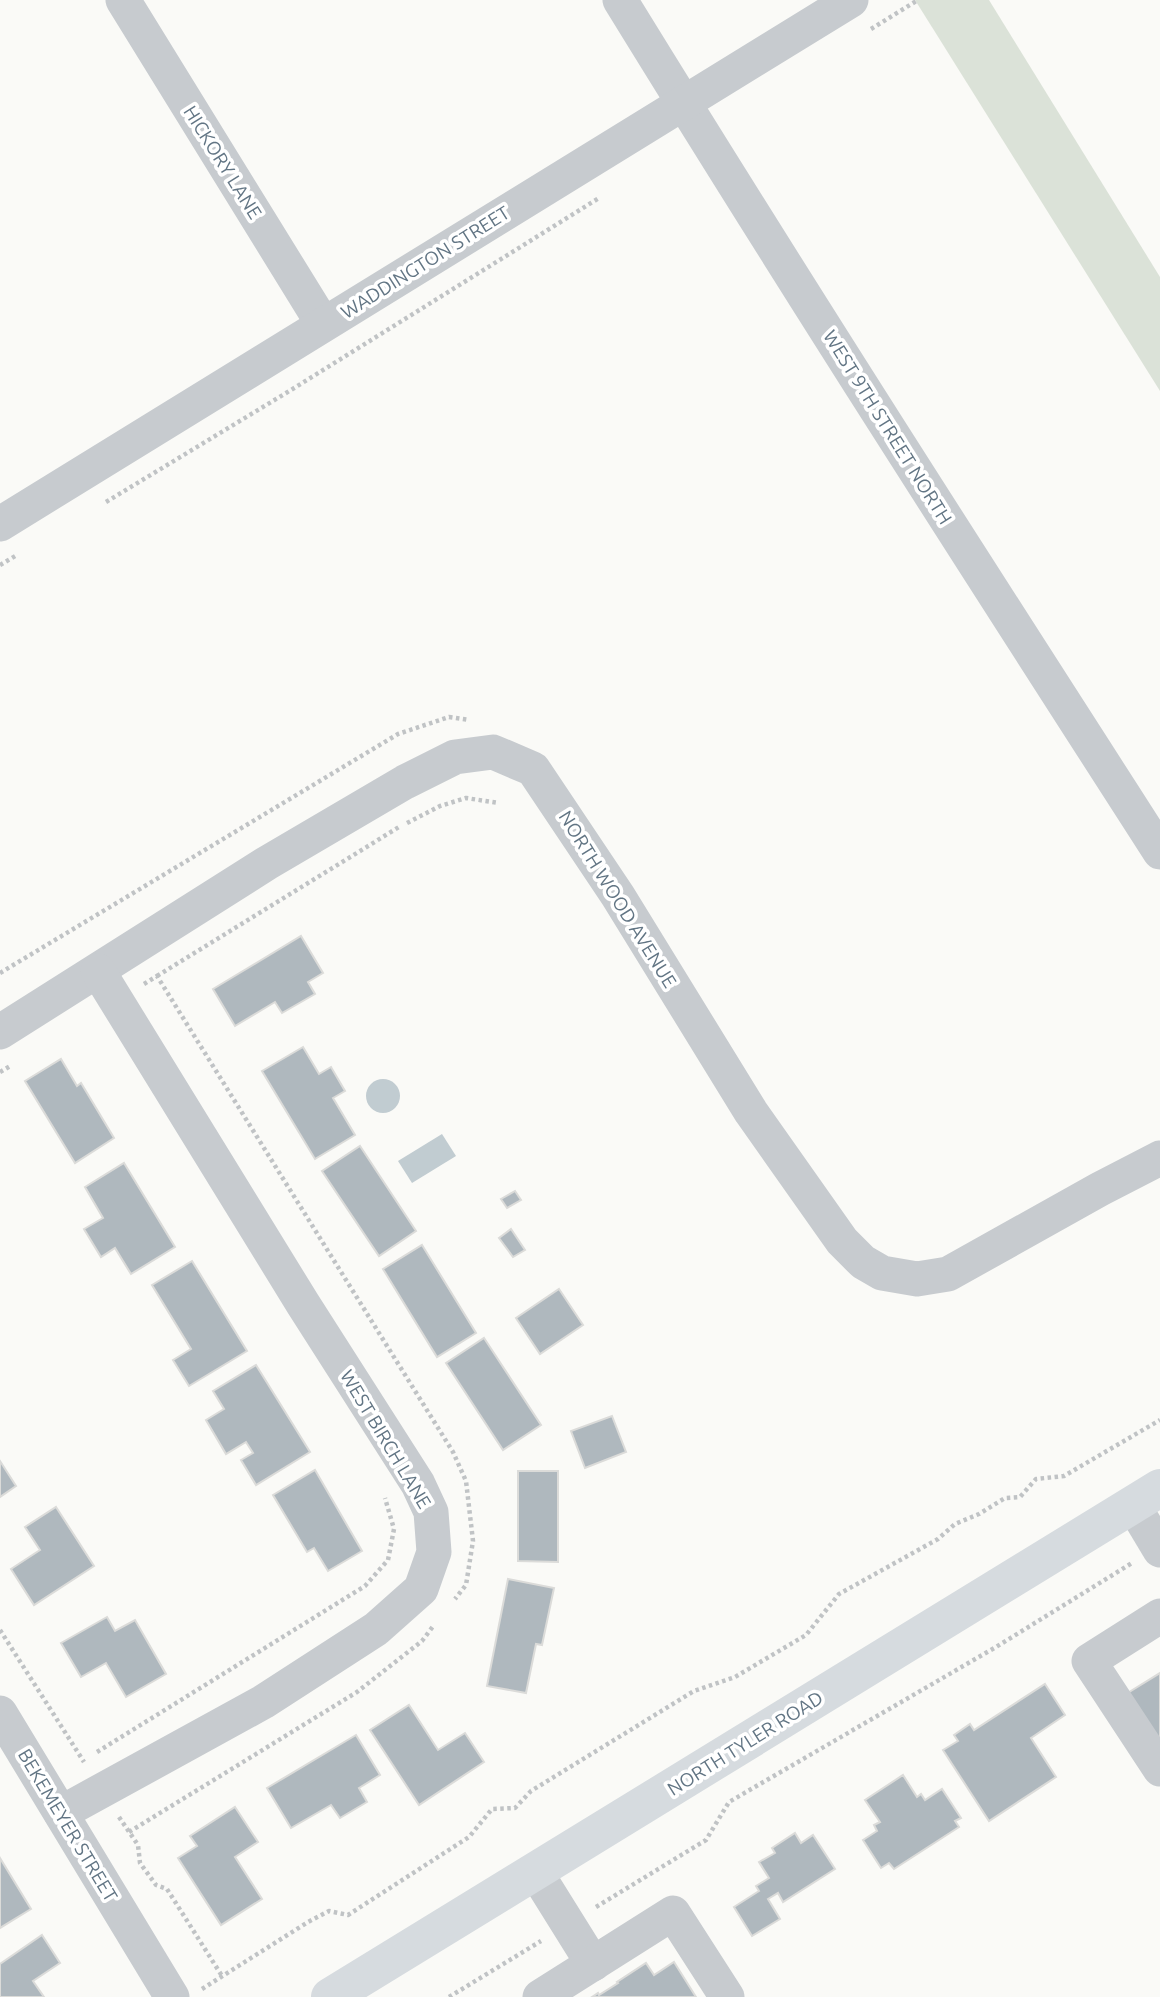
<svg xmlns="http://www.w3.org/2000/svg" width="1160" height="1997" font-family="Ubuntu,sans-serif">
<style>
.green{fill:#dbe2d8}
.water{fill:#c1ccd1}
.building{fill:#afb8be;stroke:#dbdbd9;stroke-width:2}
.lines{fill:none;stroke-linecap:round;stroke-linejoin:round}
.path{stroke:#c0c3c5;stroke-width:4.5;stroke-dasharray:3.5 3.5;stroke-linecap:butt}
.minor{stroke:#c7cbcf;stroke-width:35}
.major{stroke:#d6dbdf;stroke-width:38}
.labels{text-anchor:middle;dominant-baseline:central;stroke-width:7;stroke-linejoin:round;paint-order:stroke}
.street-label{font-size:19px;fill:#627584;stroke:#fff}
</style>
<rect width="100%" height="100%" fill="#fafaf7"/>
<polygon class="green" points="915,0 989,0 1160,277 1160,391"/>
<g class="water">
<circle cx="383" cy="1096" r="17"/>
<polygon points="442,1134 456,1156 412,1183 398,1161"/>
</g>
<g class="building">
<polygon points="301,936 323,973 308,982 315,994 282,1013 275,1002 235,1026 213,989"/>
<polygon points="303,1047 319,1074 331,1067 345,1091 333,1098 355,1135 315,1159 262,1071"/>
<polygon points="61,1059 77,1086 81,1083 114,1138 75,1163 25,1081"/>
<polygon points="360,1146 416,1231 379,1256 322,1171"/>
<polygon points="124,1163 175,1247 131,1274 115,1248 101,1257 84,1229 103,1218 85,1187"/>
<polygon points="515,1191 521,1200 507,1208 501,1199"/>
<polygon points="511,1229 525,1250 513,1257 499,1238"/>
<polygon points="422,1245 476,1333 437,1357 383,1269"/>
<polygon points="192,1261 247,1351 189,1386 173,1360 191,1349 152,1285"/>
<polygon points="559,1289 583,1325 540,1354 516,1318"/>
<polygon points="484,1338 541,1425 503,1450 446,1363"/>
<polygon points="256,1365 310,1452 256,1485 241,1460 253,1453 246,1442 226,1454 206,1420 224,1409 213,1391"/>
<polygon points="612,1416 626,1452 585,1468 571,1431"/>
<polygon points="0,1461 16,1486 0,1497"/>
<polygon points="315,1470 362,1551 328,1571 314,1548 307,1552 273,1495"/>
<polygon points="518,1471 558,1471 558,1562 518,1561"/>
<polygon points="56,1507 94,1566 34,1605 11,1569 40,1550 25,1527"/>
<polygon points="508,1579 554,1588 542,1645 536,1644 526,1693 487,1686"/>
<polygon points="107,1617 115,1631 135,1620 166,1674 126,1697 106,1663 81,1677 61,1643"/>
<polygon points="1160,1673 1160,1750 1126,1694"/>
<polygon points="1045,1684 1065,1715 1031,1738 1056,1777 989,1821 943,1750 958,1741 954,1735 970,1724 974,1730"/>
<polygon points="409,1705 438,1750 465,1733 484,1762 419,1805 370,1730"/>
<polygon points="356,1735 380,1775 359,1788 367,1802 340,1818 331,1805 291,1828 267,1788"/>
<polygon points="903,1775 917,1797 921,1794 925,1800 942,1789 961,1818 955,1821 959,1827 894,1869 889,1863 881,1868 863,1840 877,1831 874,1825 880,1822 865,1800"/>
<polygon points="235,1807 258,1842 235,1857 262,1899 221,1925 178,1858 197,1846 190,1836"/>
<polygon points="795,1833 801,1843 813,1835 835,1869 783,1902 778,1893 768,1899 780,1919 752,1936 734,1907 759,1891 756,1886 769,1878 759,1862 775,1853 772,1848"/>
<polygon points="0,1858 31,1909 0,1928"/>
<polygon points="42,1935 60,1963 33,1981 44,1997 0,1997 0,1964"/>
<polygon points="674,1962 696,1997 592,1997 598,1993 599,1995 618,1983 617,1982 646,1963 654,1975"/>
</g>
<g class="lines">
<g class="path">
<polyline points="871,29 918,0"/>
<polyline points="106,502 291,390 599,198"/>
<polyline points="0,565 17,555"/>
<polyline points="407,823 440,806 466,798 499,803"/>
<polyline points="0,973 398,734 449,717 469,720"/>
<polyline points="157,976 399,827"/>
<polyline points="144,984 157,976 453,1452 466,1481 473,1541 466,1585 455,1599"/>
<polyline points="0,1072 12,1065"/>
<polyline points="0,1630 84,1762"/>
<polyline points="97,1752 365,1586 388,1560 394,1529 385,1498"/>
<polyline points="119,1817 138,1845 140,1863 156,1885 167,1889 222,1976"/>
<polyline points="129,1832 357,1692 422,1641 434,1625"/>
<polyline points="596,1907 706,1840 729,1802 996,1647 1132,1563"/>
<polyline points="202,1989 308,1922 329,1911 348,1915 469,1837 492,1809 515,1808 531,1791 694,1691 735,1677 806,1635 839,1594 938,1539 955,1524 979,1514 1005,1498 1020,1497 1036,1479 1064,1476 1160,1420"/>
<polyline points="449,1997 541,1941"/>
</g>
<g class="minor">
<polyline points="123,0 323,324"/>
<path d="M620 0C796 286 978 569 1160 852"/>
<polyline points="0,524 851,0"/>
<polyline points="0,1032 267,863 405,782 455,757 493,752 533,769 618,896 751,1112 842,1241 863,1262 882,1273 917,1279 948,1274 1100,1189 1160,1158"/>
<polyline points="1133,1505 1160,1550"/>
<polyline points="1160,1616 1089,1661 1160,1769"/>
<polyline points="0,1713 172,1997"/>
<polyline points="61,1813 263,1702 376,1629 421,1589 434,1552 431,1512 418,1484 303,1304 98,971"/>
<polyline points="535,1871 593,1964"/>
<polyline points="540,1997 673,1913 727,1997"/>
</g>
<polyline class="major" points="330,1997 1160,1488"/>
</g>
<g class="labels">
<g class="street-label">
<text transform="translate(223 162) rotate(58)">HICKORY LANE</text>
<text transform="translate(425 262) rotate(-32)">WADDINGTON STREET</text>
<text transform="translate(888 427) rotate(58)">WEST 9TH STREET NORTH</text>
<text transform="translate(618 899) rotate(58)">NORTH WOOD AVENUE</text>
<text transform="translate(386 1439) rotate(59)">WEST BIRCH LANE</text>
<text transform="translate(745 1743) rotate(-32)">NORTH TYLER ROAD</text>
<text transform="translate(68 1825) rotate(59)">BEKEMEYER STREET</text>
</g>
</g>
</svg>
